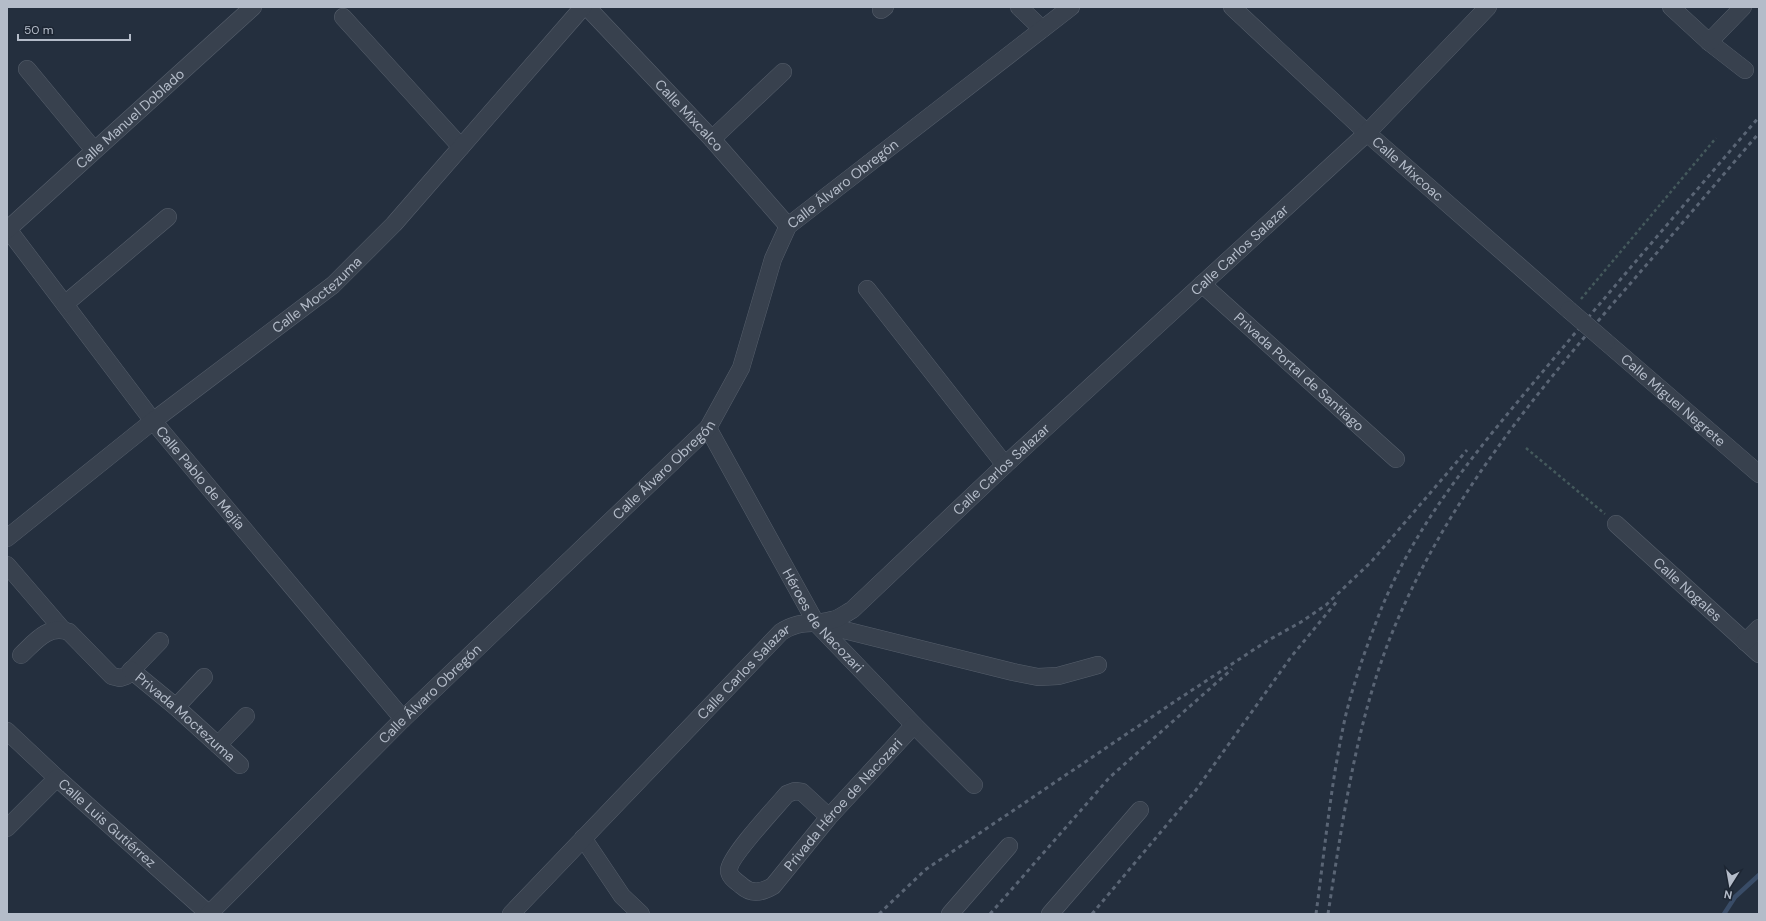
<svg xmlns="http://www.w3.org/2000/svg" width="1766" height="921" font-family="'DM Sans',sans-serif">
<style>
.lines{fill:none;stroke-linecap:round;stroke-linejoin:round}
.stream{stroke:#394c67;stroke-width:4.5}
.minor-casing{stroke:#565f6c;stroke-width:18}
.path{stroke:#44595c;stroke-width:2.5;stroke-dasharray:3 3;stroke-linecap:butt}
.minor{stroke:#38414e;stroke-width:17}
.rail{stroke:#5a6575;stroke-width:3;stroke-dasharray:4 4;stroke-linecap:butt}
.minor-bridge-casing{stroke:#565f6c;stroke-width:18;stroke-linecap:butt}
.minor-bridge{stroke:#38414e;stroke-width:17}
.labels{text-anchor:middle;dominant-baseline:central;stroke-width:3;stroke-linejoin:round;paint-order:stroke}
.street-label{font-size:14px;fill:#b4bcc9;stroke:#1d2633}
</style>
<rect width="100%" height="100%" fill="#242f3e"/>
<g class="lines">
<polyline class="stream" points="1724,914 1735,897 1759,875"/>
<g class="minor-casing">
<g id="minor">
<path id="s1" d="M587 7 712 139 788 226"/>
<polyline points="1019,7 1042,29"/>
<path id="s2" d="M1232 7 1367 133 1569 310"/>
<polyline points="1671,7 1709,42 1745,70"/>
<polyline points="881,10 885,7"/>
<polyline points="343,17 461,147"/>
<polyline points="1709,42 1743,7"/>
<polyline points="27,69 94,150"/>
<polyline points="712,139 783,72"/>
<path id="s3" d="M7 228 153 421 403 719"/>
<path id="s4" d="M7 230 253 7"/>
<path id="s5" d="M1202 284 1396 459"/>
<polyline points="867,289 1005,465"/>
<polyline points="65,304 168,217"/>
<path id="s6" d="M1606 342 1759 474"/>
<path id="s7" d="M708 428 816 623 914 725 974 785"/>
<path id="s8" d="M1616 524 1759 654"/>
<path id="s9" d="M7 538 153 421 333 285 394 224 583 7"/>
<polyline points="7,565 63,630"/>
<polyline points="820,624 1013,672 1038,677 1058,676 1098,665"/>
<polyline points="1745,642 1759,628"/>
<path d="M21 655C35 642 48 624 69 632L112 676 120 678 126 676 160 641"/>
<path id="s10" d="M131 670 176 707 240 765"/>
<polyline points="176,707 204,677"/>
<path id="s11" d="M7 731 57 778 209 914"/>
<polyline points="218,745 246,716"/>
<path id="s12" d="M829 817 802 792 795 791 787 794C777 806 729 857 729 870 729 877 736 881 742 886 752 895 763 892 773 886L829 817 914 725"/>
<polyline points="7,828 57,778"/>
<polyline points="583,838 622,896 641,914"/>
<path id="s13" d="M209 914 403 719 708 428 741 368 773 259 788 226 1071 7"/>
<path id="s14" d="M511 914 781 632C801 619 811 626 832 620 839 619 846 613 852 610L1005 465 1367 133 1488 7"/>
<polyline points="950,914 1009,846"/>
<polyline points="1050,914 1140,810"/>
</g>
</g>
<g class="path">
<polyline points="1581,299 1716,138"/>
<polyline points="1526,448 1605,514"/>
</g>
<use href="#minor" class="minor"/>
<g class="rail">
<polyline points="879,914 925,870 1177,700 1267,641 1301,622 1326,605 1371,562 1467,450"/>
<polyline points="990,914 1110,777 1232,669"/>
<polyline points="1092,914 1196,790 1291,657 1338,600"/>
<path d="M1316 914C1325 848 1331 780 1346 714 1355 678 1368 642 1382 607 1421 513 1490 435 1555 357 1622 277 1691 197 1759 117"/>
<path d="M1328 914C1344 812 1358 707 1401 612 1453 495 1533 397 1616 300 1664 245 1711 189 1759 133"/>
</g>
<g class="minor-bridge-casing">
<polyline id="minor-bridge" points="1569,310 1606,342"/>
</g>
<use href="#minor-bridge" class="minor-bridge"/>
</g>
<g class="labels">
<g class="street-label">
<text stroke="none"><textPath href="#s1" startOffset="149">Calle Mixcalco</textPath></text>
<text stroke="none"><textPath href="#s4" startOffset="166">Calle Manuel Doblado</textPath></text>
<text stroke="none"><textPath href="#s2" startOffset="239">Calle Mixcoac</textPath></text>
<text stroke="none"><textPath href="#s13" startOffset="984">Calle Álvaro Obregón</textPath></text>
<text stroke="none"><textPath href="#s14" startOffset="995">Calle Carlos Salazar</textPath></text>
<text stroke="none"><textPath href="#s9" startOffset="394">Calle Moctezuma</textPath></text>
<text stroke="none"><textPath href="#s5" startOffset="131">Privada Portal de Santiago</textPath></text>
<text stroke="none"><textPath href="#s6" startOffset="89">Calle Miguel Negrete</textPath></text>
<text stroke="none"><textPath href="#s13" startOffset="636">Calle Álvaro Obregón</textPath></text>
<text stroke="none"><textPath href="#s14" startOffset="671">Calle Carlos Salazar</textPath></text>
<text stroke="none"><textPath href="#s3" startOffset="316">Calle Pablo de Mejía</textPath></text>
<text stroke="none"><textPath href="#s8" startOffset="97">Calle Nogales</textPath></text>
<text stroke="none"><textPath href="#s7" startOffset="225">Héroes de Nacozari</textPath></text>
<text stroke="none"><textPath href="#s14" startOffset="336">Calle Carlos Salazar</textPath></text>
<text stroke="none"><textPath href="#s13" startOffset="312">Calle Álvaro Obregón</textPath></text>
<text stroke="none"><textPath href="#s10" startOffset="72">Privada Moctezuma</textPath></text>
<text stroke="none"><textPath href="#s12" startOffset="311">Privada Héroe de Nacozari</textPath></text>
<text stroke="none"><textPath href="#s11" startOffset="136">Calle Luis Gutiérrez</textPath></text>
</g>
</g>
<rect width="1766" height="921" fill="none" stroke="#b4bcc9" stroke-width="16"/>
<g transform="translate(1730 885) rotate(191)" stroke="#1d2633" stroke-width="3" paint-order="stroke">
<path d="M0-3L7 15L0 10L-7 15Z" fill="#b4bcc9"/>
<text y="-6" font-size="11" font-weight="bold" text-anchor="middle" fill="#b4bcc9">N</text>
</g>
<path d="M18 34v6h112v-6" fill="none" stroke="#b4bcc9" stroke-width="2"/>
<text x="24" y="34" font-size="12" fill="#b4bcc9" stroke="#1d2633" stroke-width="3" paint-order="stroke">50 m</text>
</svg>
